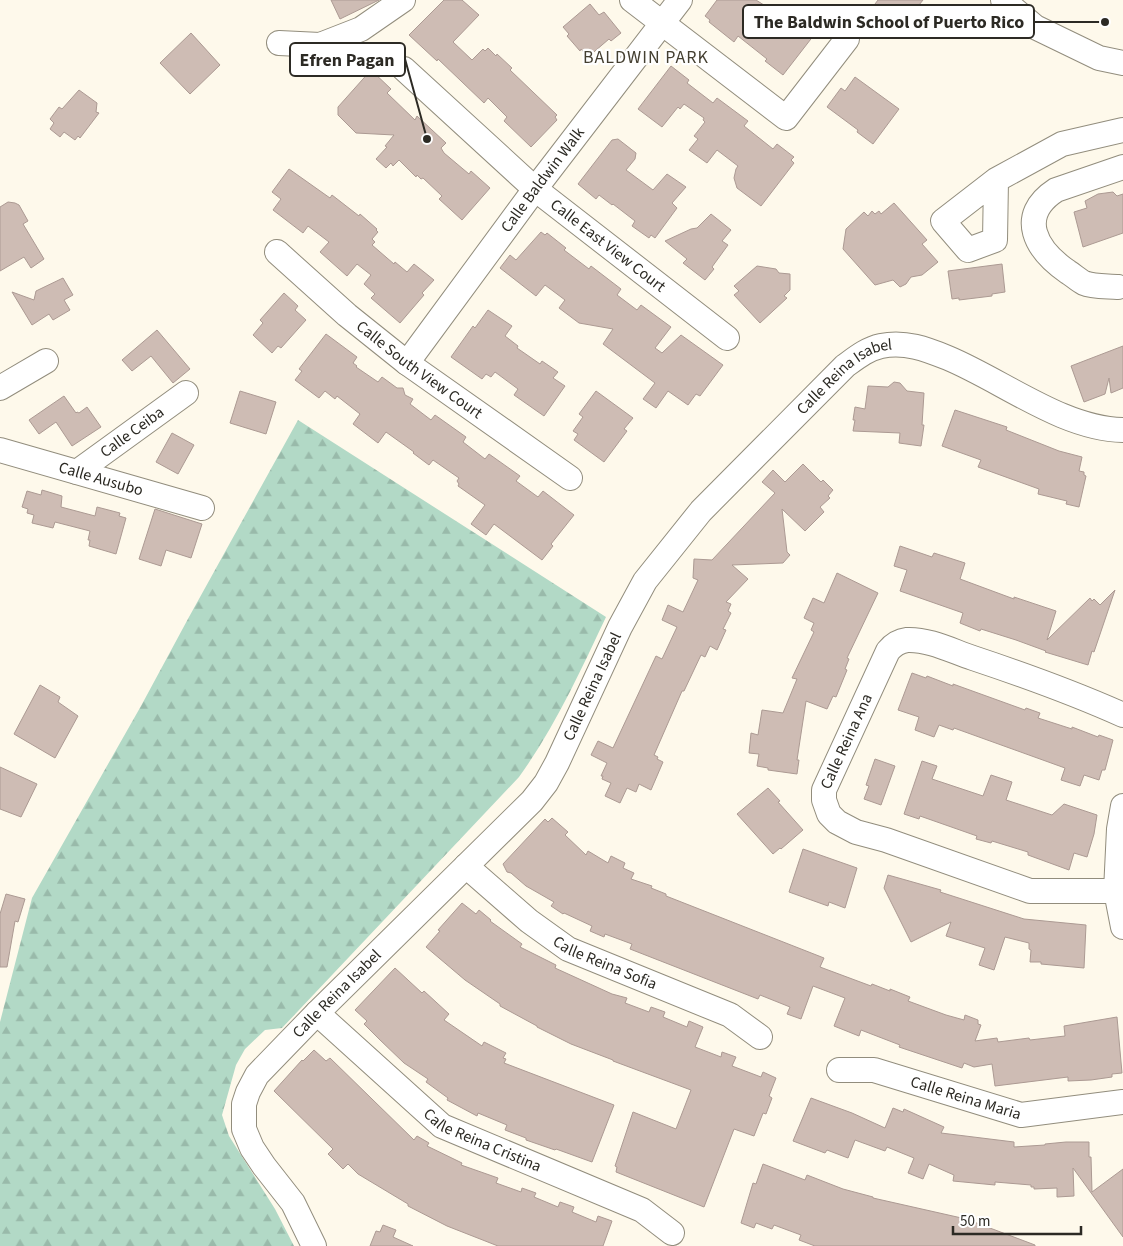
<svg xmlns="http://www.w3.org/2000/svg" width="1123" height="1246" font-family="'Source Sans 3',sans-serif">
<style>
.forest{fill:url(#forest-firs)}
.building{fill:#cebcb4;stroke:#ac9a93}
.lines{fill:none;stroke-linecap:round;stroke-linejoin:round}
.minor-casing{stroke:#928d7d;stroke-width:26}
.minor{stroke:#fff;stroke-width:24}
.labels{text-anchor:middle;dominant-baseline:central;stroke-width:4.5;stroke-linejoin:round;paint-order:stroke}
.street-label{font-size:16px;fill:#2c2a24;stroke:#fff}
.neighbourhood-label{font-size:18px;letter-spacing:1px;fill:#443f31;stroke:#fff}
.leader{fill:none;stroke:#2c2a24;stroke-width:2}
.callout-dot{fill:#2c2a24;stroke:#fff;stroke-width:2}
.callout{fill:#fff;stroke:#2c2a24;stroke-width:2}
.callout-label{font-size:18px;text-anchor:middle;font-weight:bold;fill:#2c2a24}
</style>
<defs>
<pattern id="forest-firs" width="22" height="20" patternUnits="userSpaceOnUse" patternTransform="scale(1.25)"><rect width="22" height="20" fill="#b2d9c6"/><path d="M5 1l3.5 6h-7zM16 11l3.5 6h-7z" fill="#99baaa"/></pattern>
</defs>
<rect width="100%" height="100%" fill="#fef9eb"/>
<path class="forest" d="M298 420 606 617C580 672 555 727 519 777L282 1028 265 1030 245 1049 236 1065 222 1115 229 1136 275 1209 294 1246H0V1022L32 898 141 706 189 617Z"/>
<g class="building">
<polygon points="331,0 379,0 340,19"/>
<polygon points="444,0 462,0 479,15 453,42 472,60 483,49 485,51 488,48 496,56 497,54 512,68 510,70 557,115 555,117 557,120 531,147 504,121 507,117 488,98 484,103 438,59 437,61 409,35"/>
<polygon points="717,0 756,0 767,7 758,19 794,19 814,35 783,75 765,61 767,59 738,36 734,42 709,22 710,20 705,16"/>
<polygon points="878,0 923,0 911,15 915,19 903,34 889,23 887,26 869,12"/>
<polygon points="590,4 599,15 604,12 621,33 611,41 609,39 588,57 581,49 580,51 567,36 569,34 563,27"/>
<polygon points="191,33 220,65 190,94 160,63"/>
<polygon points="671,66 689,80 687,83 713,103 717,98 748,121 744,126 773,149 777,144 794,157 791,160 794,163 761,206 737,188 734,178 736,169 738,166 717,150 707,163 689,150 698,139 694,136 705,122 703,120 704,118 684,104 680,109 678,107 662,127 638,109"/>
<polygon points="371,70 391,89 387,93 415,120 417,116 446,143 441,148 444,153 469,174 471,171 490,188 462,220 439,199 442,196 423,178 421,179 417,175 416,177 399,160 393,166 391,163 386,168 376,159 387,147 385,146 394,135 356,133 338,115 338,107"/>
<polygon points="855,77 899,109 873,144 857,132 858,130 827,107 841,88 845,91"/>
<polygon points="79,90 97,103 96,112 99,113 80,138 78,136 75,140 64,132 60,137 50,129 54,123 50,119 59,107 62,109"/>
<polygon points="618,139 636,153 635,159 626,170 653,190 667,174 686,187 672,203 677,208 655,238 651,235 649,238 632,226 635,221 613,204 612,205 599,195 596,199 578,184 612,140"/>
<polygon points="289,169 330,198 332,195 359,216 360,214 377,229 376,230 378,232 372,239 375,242 372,245 394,264 395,262 407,272 414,264 434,280 422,293 424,295 400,323 371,298 375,294 364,284 371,275 357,264 347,276 320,252 329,242 308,226 303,233 273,210 281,199 272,192"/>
<polygon points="1113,192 1117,196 1123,194 1123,233 1083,247 1074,212 1087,208 1085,201 1098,194"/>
<polygon points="8,202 15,203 19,205 28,221 23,224 44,259 31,268 24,257 0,271 0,207"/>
<polygon points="894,203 927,240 922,244 938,262 922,275 911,277 906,284 900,287 893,280 875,285 843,249 846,229 864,212 868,216 872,211 875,214 879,211 881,214"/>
<polygon points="711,214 731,230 722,241 728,245 712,267 714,269 705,280 683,263 687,259 665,241 691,229 697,228"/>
<polygon points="541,232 545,235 547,233 566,248 564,250 589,269 591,266 621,289 617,295 637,310 641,305 671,327 655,348 662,353 681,335 723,365 700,396 696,394 688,405 668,391 656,408 643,399 655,383 603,344 613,329 579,323 559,308 565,300 545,285 536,296 500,268 510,255 516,260"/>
<polygon points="1002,264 1005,292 992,294 992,296 959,300 959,298 952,299 948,271"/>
<polygon points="757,266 776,269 779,273 790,274 790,290 784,296 787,298 760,323 734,295 739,291 734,286"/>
<polygon points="63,278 73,295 64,300 70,310 53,320 49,314 32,325 12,292 34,300 36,291"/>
<polygon points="284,293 298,306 295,310 306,320 281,348 278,346 272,353 253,335 263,323 260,320"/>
<polygon points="488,310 512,326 505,336 518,346 517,348 540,364 542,361 558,372 553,378 565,386 544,416 514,395 518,389 495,372 491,377 486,374 482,379 451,357 473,326 475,328"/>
<polygon points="157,330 190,369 173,383 151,356 132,371 122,360"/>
<polygon points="326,334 357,357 353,363 357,366 356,367 378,382 382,377 397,388 403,388 405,395 413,399 410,404 431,420 435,415 466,437 463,442 485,459 489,454 520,476 516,481 538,497 543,491 574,515 551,544 553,546 542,560 494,524 486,535 471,524 485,505 458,486 459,484 457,481 459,478 433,460 429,465 413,453 414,452 386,432 378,443 353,424 360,414 337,396 335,399 325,391 319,398 295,380 302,371 299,369"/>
<polygon points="1123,346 1123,388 1111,393 1109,378 1105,394 1084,402 1071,366"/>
<polygon points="894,382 900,383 907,391 924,393 922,425 924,425 921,446 899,443 900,433 853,431 855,420 853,420 855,407 865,409 868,386 888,387"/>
<polygon points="240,391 276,402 266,434 230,423"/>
<polygon points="596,391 633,418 624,429 627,431 604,462 574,440 578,434 573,431 583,417 579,414"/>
<polygon points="64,396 76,413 77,412 79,413 87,407 101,427 72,446 56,422 39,434 29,420"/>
<polygon points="955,410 1007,427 1006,430 1059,451 1082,457 1079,471 1084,472 1084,475 1086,476 1079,507 1066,504 1067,501 1038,494 1039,489 978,467 981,460 942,446"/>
<polygon points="172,433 194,445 178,474 156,462"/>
<polygon points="803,464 821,482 823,480 833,490 828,496 830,498 820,507 824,512 805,531 782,509 787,552 790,555 783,563 732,565 748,579 726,602 731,604 728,611 731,613 723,629 726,630 717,650 710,646 705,657 701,655 684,691 682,691 654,755 658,757 657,759 663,762 651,790 639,784 636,792 627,788 620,803 605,796 611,783 602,779 603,776 601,776 607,763 591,755 598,741 613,748 656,656 662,659 677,627 662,620 668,605 683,612 698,580 693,578 694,559 712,560 775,493 762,482 773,470 785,482"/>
<polygon points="42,490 62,496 61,507 95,516 97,507 120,513 119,516 126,518 116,554 89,546 90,540 88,540 90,531 55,522 53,528 32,523 34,515 27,513 28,509 22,507 27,491 41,495"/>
<polygon points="155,509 202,524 191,558 166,550 161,566 139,559"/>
<polygon points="900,546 932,557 934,553 965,563 960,579 1014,599 1014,597 1056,611 1047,640 1090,598 1092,601 1094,599 1100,605 1115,590 1094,652 1092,651 1088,665 1045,652 1046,651 1016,640 981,629 980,631 960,623 963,613 900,591 907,570 894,566"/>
<polygon points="837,573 878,593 847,658 849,659 845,669 847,670 836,697 833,696 827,709 806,701 797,760 799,760 797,774 768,770 768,768 757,766 759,754 749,753 751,733 758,735 762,710 783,713 797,679 792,678 814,632 811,630 814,623 804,618 813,598 824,603"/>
<polygon points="912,673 926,678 927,676 953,686 953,684 1025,710 1026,708 1040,713 1038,718 1072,729 1072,727 1098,737 1099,735 1113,740 1105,770 1102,770 1099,780 1084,775 1080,786 1061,780 1065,768 954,728 953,730 939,725 934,737 915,730 919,717 898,710"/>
<polygon points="40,685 60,697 58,702 78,716 55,758 14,734"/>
<polygon points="875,759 895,766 881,805 864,799 869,786 866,785"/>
<polygon points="922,761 937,766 932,779 983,796 991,775 1012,782 1006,800 1052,815 1064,804 1097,815 1094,834 1087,857 1074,853 1069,870 1028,855 1028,852 992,841 991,843 976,839 977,836 920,816 919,819 904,814"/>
<polygon points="0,767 37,784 21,817 0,809"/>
<polygon points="768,788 780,801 778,802 803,830 781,849 780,848 773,854 737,814"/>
<polygon points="552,818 568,832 565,835 586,855 588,851 608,863 611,856 625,863 623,868 634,873 631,879 652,886 651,888 666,894 666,896 824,958 820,967 871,986 872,984 890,991 890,989 910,997 908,1001 946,1015 964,1020 965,1015 978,1020 978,1024 981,1025 975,1041 997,1038 998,1042 1029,1038 1030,1040 1065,1036 1064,1026 1117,1017 1122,1073 1112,1074 1112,1077 1091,1080 1068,1081 1068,1077 995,1086 992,1064 974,1067 964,1063 962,1068 899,1047 900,1045 861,1030 859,1036 834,1026 845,998 813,986 801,1019 787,1014 790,1007 760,995 758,999 630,949 632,944 605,934 604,937 590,931 592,926 564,913 563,914 551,906 554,902 526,886 511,873 507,872 503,864 545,819 548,822"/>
<polygon points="803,849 857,868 845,908 829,902 828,906 789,892"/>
<polygon points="888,875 941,890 940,892 1024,919 1086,925 1084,968 1041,964 1041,962 1030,962 1031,950 1029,949 1029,943 1005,937 994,970 979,965 985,948 946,936 951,922 911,942 884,888"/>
<polygon points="6,894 25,899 18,922 15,921 7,967 0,967 0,914"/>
<polygon points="462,903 476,914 479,910 491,920 490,921 522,944 520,947 556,965 555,968 612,994 627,998 625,1003 649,1012 651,1007 665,1012 663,1017 687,1027 689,1021 703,1027 695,1047 721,1057 722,1052 736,1057 732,1066 761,1077 763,1072 776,1078 769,1096 772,1098 766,1114 763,1113 754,1136 734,1129 704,1207 616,1172 617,1167 615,1166 633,1112 676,1129 691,1090 613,1061 613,1060 571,1044 537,1027 537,1026 500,1006 500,1004 465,980 426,947 440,931 438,930"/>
<polygon points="395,968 422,993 424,991 449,1014 444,1020 482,1046 484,1042 506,1053 503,1058 506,1059 504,1063 614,1105 592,1162 556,1149 555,1150 526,1140 526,1138 505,1130 507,1125 478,1113 477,1116 447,1100 448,1098 426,1082 428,1079 404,1063 379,1039 364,1024 367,1021 355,1010"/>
<polygon points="314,1050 326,1061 330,1058 414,1140 417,1136 429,1143 427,1146 462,1163 461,1165 498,1178 496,1183 521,1192 522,1188 536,1193 534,1197 558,1207 560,1202 574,1207 572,1212 596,1222 598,1216 612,1221 603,1246 498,1246 447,1226 408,1206 408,1204 358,1174 348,1164 343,1169 328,1154 333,1149 274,1091 302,1060 303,1061"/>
<polygon points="811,1098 852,1113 885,1128 893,1108 903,1112 904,1109 944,1127 941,1133 1014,1142 1014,1147 1045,1145 1045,1144 1066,1142 1089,1142 1089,1157 1091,1157 1092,1192 1123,1169 1123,1237 1073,1168 1074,1196 1057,1197 1057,1188 1034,1189 1034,1187 1031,1187 1031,1185 995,1182 995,1185 953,1181 954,1175 929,1164 923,1179 908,1173 914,1158 887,1147 885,1151 855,1140 848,1158 827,1150 825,1153 793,1141"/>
<polygon points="763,1164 805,1180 807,1175 843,1189 873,1197 873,1198 966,1219 1035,1245 1035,1246 815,1246 799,1240 801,1235 774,1225 772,1229 756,1223 754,1228 741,1223 753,1183 756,1184"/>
<polygon points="383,1225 396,1230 393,1237 413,1246 370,1246 376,1231 380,1232"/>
</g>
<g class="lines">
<g class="minor-casing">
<g id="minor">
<polyline points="632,0 786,118 847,39"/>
<polyline points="1003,0 1035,27 1099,58 1123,63"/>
<polyline points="279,43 320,45 361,29 403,0"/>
<path id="s1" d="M404 69 535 189 727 338"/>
<polyline points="996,180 995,240 968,250 943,221 996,180 1062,144 1123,130"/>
<path id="s2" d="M277 252 347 315 407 363 570 478"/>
<path d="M1118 287C1108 286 1093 287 1084 283 1078 280 1073 275 1068 272 1036 250 1016 216 1056 190L1123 167"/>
<path id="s3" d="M407 363 535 189 680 0"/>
<polyline points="0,388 46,361"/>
<path id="s4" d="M0 450 202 508"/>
<path id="s5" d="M77 472 186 393"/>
<polyline points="1123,806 1119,829 1116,891 1123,927"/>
<path id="s6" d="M466 866 529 921 568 949 730 1015 760 1037"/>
<path id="s7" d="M1116 891H1030L886 840 856 832 837 822 829 814 824 800V790L888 651C893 645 899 641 907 640 929 639 952 651 973 658 1024 675 1074 693 1123 715"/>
<path id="s8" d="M317 1013 442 1126 642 1210 672 1233"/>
<path id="s9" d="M839 1070H874L1021 1115 1123 1102"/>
<path id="s10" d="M314 1246 293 1203 264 1166 252 1148 244 1129V1104L248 1092 257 1075 317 1013 532 801 546 783 557 763 620 627 645 581 701 511 845 366C856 358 867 349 881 346 905 341 926 349 948 358 1003 381 1063 429 1123 430"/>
</g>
</g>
<use href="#minor" class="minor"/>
</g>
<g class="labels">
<g class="street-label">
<text stroke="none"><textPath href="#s3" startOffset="228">Calle Baldwin Walk</textPath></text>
<text stroke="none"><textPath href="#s1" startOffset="270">Calle East View Court</textPath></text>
<text stroke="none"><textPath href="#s2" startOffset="185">Calle South View Court</textPath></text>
<text stroke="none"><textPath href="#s10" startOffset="1118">Calle Reina Isabel</textPath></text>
<text stroke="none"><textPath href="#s5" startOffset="68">Calle Ceiba</textPath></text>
<text stroke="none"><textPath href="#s4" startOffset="105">Calle Ausubo</textPath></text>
<text stroke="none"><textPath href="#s10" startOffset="712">Calle Reina Isabel</textPath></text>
<text stroke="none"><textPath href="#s7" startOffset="381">Calle Reina Ana</textPath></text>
<text stroke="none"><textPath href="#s6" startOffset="171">Calle Reina Sofia</textPath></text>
<text stroke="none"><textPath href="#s10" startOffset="308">Calle Reina Isabel</textPath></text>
<text stroke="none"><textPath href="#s9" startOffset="131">Calle Reina Maria</textPath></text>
<text stroke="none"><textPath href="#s8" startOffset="211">Calle Reina Cristina</textPath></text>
</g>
<g class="neighbourhood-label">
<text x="646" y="57">BALDWIN PARK</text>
</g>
</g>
<path class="leader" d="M1105 22L1034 22M427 139L405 59"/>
<g class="callout-dot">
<circle cx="1105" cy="22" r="5"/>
<circle cx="427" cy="139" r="5"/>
</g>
<g class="callout">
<rect x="743" y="5" width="291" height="33" rx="5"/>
<rect x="290" y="43" width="115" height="33" rx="5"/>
</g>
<g class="callout-label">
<text x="889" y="28">The Baldwin School of Puerto Rico</text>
<text x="347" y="66">Efren Pagan</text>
</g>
<path d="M953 1226v8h128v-8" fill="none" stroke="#2c2a24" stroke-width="2.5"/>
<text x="960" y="1226" font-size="15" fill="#2c2a24" stroke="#ffffff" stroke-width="4" paint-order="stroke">50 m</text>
</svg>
